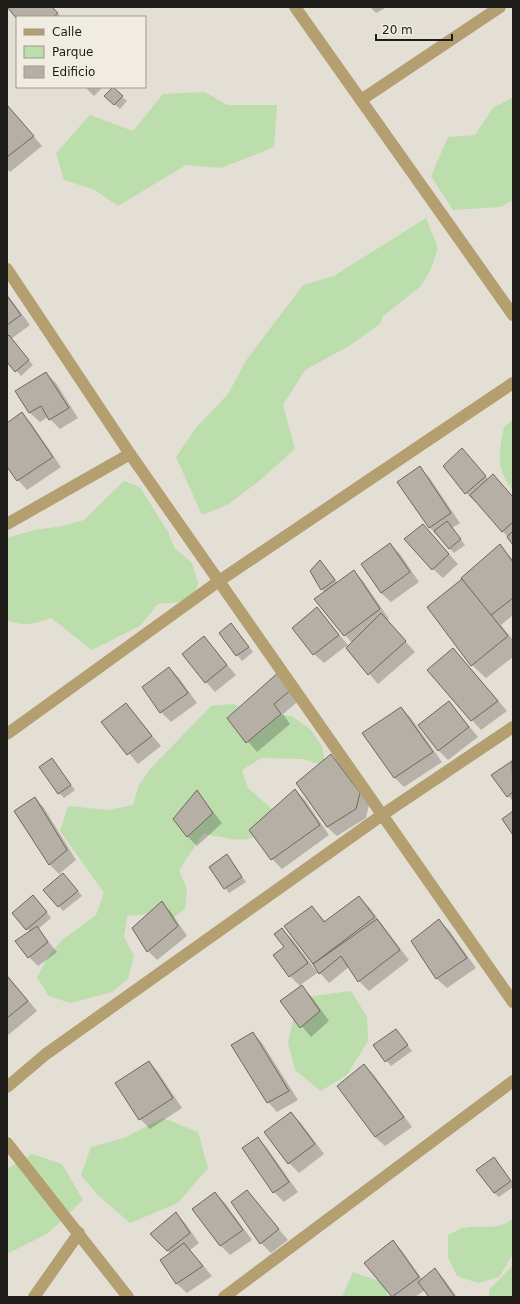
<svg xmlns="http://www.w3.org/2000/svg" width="520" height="1304" font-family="'DejaVu Sans',sans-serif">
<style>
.green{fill:#bcddac}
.shadow{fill:#0003}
.building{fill:#b5afa5;stroke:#6e695f}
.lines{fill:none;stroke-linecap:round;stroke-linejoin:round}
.street{stroke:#b39f70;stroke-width:12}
</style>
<rect width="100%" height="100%" fill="#e4dfd4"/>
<g class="green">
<polygon points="205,92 227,105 277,105 274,147 221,168 186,165 118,206 95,190 64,180 56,153 90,115 133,131 163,94"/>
<polygon points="513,97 513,200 501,207 453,210 431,176 448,137 475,135 493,108"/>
<polygon points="426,218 438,248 431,269 421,286 383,316 380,324 349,346 305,370 283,405 295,449 258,482 227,505 202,515 176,457 196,428 228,394 247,359 303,285 334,276"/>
<path d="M513 420V491C495 467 499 454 504 427Z"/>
<path d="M124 481 140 487 168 532 175 549 192 563 198 583 192 601 158 604 140 626 92 650 51 618C36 624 22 627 7 620V538L34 530 63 526 84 520Z"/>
<path d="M233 704 252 712 292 716 310 729 322 746 326 766 303 759 261 758 242 770 248 788 280 816C251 848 242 840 203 834L179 870 187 889 185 909 169 921 148 914 127 916 124 937 134 956 128 979 112 992 70 1003 49 996 37 978 47 958 61 941 96 915 104 893 60 831 68 806 109 810 133 805 139 785 151 768 211 706Z"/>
<polygon points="351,991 367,1017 368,1041 347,1075 321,1091 295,1070 288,1043 293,1019 313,996"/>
<polygon points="163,1118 198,1132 208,1168 178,1203 130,1223 97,1194 81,1175 91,1147 124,1138"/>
<polygon points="32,1154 62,1164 83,1200 47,1234 7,1254 7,1169"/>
<path d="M513 1219V1254L499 1277 478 1283 457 1276 448 1257V1235C453 1233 458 1229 463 1228 481 1224 496 1232 513 1219Z"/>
<polygon points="513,1265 513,1297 489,1297 489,1290"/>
<polygon points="353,1272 385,1283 388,1297 342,1297"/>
</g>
<g class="shadow">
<polygon points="7,7 51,7 61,17 17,18"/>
<polygon points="370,7 387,7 376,13"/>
<polygon points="85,87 103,87 94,96"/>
<polygon points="122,97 127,101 120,109 110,100"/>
<polygon points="7,106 42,146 10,172 7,169"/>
<polygon points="7,294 30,325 11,339 33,365 21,376 7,360"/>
<polygon points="46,373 56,383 78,418 60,429 48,417 40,422 30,413 17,392"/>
<polygon points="22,414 31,423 61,467 27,490 18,480 7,465 7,424"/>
<polygon points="462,449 488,479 513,497 513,543 477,502 476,503 466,493 444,466"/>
<polygon points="419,467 429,477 460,523 452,528 465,545 454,553 430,528 399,483"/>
<polygon points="423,525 458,564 443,578 433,569"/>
<polygon points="390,544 400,554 419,582 391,602 381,593 362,565"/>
<polygon points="500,545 513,560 513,615 501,625 513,640 513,657 486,678 472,665 464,579"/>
<polygon points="325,566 338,583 353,571 363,581 389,619 387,621 415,652 378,684 346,646 324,663 314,654 317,609 349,646 352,643 345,635 324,592 311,571"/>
<polygon points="231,624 253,652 242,661 220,633"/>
<polygon points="204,638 236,675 215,692 206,682"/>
<polygon points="453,649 507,711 481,730 472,720"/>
<polygon points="169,668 179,678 197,703 171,722 161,712 143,688"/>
<polygon points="280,672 301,699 283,714 290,724 257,752 228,718"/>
<polygon points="449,702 478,737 448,760 438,750"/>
<polygon points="126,704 161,746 138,764 103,723"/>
<polygon points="401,708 411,718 442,762 404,787 394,777"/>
<polygon points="331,755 341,765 369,804 366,818 337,836 327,827 298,783"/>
<polygon points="52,760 75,790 64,798 59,793"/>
<polygon points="512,762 513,764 513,801 508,796"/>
<polygon points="295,790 305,800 329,835 282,869 272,859"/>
<polygon points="197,792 222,823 197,846 187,836"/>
<polygon points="35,798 44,808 76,860 59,874 49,864"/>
<polygon points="227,856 246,882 229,893 210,867"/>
<polygon points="68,879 82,896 63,911 59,906"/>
<polygon points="359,897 369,907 409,960 369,991 359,981 349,967 329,983 319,972 300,985 311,996 329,1021 311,1037 281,1001 301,987 290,976 282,930 292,939 317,972 318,971 286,927 312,907 326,922"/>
<polygon points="38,901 51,918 38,929 57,952 38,966 29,957 30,932 14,913"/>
<polygon points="162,903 171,912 187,936 157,960 148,951"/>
<polygon points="439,921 449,930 476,968 447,988 437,979 412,941"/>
<polygon points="7,975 37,1011 7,1036"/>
<polygon points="396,1030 412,1051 391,1066 374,1046"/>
<polygon points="253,1033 262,1043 298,1100 277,1112 268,1102"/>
<polygon points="149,1062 158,1072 182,1108 150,1129 140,1119"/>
<polygon points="364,1065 374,1075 412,1127 385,1146 375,1137"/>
<polygon points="291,1113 301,1123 324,1154 299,1173 289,1163 266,1132"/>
<polygon points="258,1138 267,1148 298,1192 284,1202 274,1192 243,1148"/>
<polygon points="494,1158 513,1183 513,1187 499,1197 494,1193"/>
<polygon points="247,1192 288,1240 271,1253 261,1243"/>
<polygon points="215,1193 225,1203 252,1240 230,1255 221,1246 194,1209"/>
<polygon points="176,1213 185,1223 199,1243 190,1250 212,1276 187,1293 177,1284 162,1260 171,1254 152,1234"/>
<polygon points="393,1241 402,1251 422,1279 435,1269 444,1279 457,1297 430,1297 425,1290 415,1297 393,1297 365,1263"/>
</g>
<g class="building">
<polygon points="7,7 52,7 58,13 53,17 17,17 17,19"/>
<polygon points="113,87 123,96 114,105 104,96"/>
<polygon points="7,105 34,136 7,157"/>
<polygon points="7,296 21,315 7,325"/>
<polygon points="9,335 29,360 15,372 7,362 7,337"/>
<polygon points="46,372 69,408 49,420 41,406 29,413 15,391"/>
<polygon points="22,412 53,457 17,481 7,467 7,423"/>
<polygon points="462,448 486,476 465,494 443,466"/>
<polygon points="420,466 451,513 429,528 397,482"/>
<polygon points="493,474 513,497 513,522 502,532 470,495"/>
<polygon points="447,521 461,539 449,549 434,531"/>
<polygon points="423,524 449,554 432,570 404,539"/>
<polygon points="513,531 513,545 507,537"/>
<polygon points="390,543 410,572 381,593 361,564"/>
<polygon points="500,544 513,562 513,598 490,616 461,578"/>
<polygon points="320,560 335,580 321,590 310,571"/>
<polygon points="354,570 380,609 344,636 314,599"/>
<polygon points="462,579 508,636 471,666 427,607"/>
<polygon points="317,607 339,635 313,655 292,628"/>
<polygon points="381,613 406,641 368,675 346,648"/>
<polygon points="231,623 249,647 236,656 219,633"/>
<polygon points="204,636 227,665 205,683 182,654"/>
<polygon points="453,648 498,701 471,721 427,670"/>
<polygon points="169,667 188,693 160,713 142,687"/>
<polygon points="280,671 292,689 274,704 281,714 246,743 227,718"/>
<polygon points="449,701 469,727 438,751 418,725"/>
<polygon points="126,703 152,736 127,755 101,722"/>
<polygon points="401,707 433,752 394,778 362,733"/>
<polygon points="331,754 360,793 356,809 327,827 296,783"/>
<polygon points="52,758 71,785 58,794 39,767"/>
<polygon points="512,761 513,792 507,797 491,775"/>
<polygon points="295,789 320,825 271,860 249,830"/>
<polygon points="197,790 213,813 187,837 173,819"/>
<polygon points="35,797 67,850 49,865 14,811"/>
<polygon points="513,811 513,835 502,819"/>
<polygon points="227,854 242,877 224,889 209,867"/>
<polygon points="63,873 78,891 58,907 43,890"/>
<polygon points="33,895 47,912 26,930 12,913"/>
<polygon points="359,896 375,917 313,964 284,926 312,906 324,922"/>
<polygon points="162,901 178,926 147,952 132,928"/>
<polygon points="377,919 400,950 358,982 341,956 319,974 313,964"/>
<polygon points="439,919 467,958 436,979 411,941"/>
<polygon points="37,926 48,942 28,958 15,941"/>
<polygon points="282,928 308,963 289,977 273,955 284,947 274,934"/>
<polygon points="7,976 28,1001 7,1018"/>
<polygon points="302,985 320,1011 300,1028 280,1001"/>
<polygon points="396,1029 408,1045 385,1062 373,1045"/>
<polygon points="253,1032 289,1091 267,1103 231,1045"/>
<polygon points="149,1061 173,1098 139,1120 115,1083"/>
<polygon points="364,1064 404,1117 375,1137 337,1086"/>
<polygon points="291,1112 315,1144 288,1164 264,1132"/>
<polygon points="258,1137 289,1182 273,1193 242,1148"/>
<polygon points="494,1157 511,1181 494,1193 476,1170"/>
<polygon points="247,1190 279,1229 260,1244 231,1202"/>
<polygon points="215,1192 243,1230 220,1246 192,1209"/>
<polygon points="176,1212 190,1233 167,1251 150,1234"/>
<polygon points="393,1240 419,1277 392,1297 364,1263"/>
<polygon points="184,1243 203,1266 176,1284 160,1260"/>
<polygon points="435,1268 454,1296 453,1297 429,1297 418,1282"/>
</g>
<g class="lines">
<g class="street">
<polyline points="295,7 513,315"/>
<polyline points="361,100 500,7"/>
<polyline points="7,269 130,454 513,1002"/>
<polyline points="7,524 130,454"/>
<polyline points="7,734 219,581 513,383"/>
<polyline points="7,1087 46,1054 382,815 513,727"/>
<polyline points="7,1143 128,1297"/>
<polyline points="34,1297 79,1233"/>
<polyline points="224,1297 513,1081"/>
</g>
</g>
<rect width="520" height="1304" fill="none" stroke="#1f1d19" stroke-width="16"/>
<rect x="16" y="16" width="130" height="72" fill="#f1ece1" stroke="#9d9991"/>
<rect x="24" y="29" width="20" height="6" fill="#b39f70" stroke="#9d9991"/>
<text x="52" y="36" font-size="12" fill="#1f1d19">Calle</text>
<rect x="24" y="46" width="20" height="12" fill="#bcddac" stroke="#9d9991"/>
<text x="52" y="56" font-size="12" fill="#1f1d19">Parque</text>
<rect x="24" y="66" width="20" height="12" fill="#b5afa5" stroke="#9d9991"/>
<text x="52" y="76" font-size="12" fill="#1f1d19">Edificio</text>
<path d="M376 34v6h76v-6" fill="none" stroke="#1f1d19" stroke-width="2"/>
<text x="382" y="34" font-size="12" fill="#1f1d19" stroke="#f1ece1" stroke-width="3" paint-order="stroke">20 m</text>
</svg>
